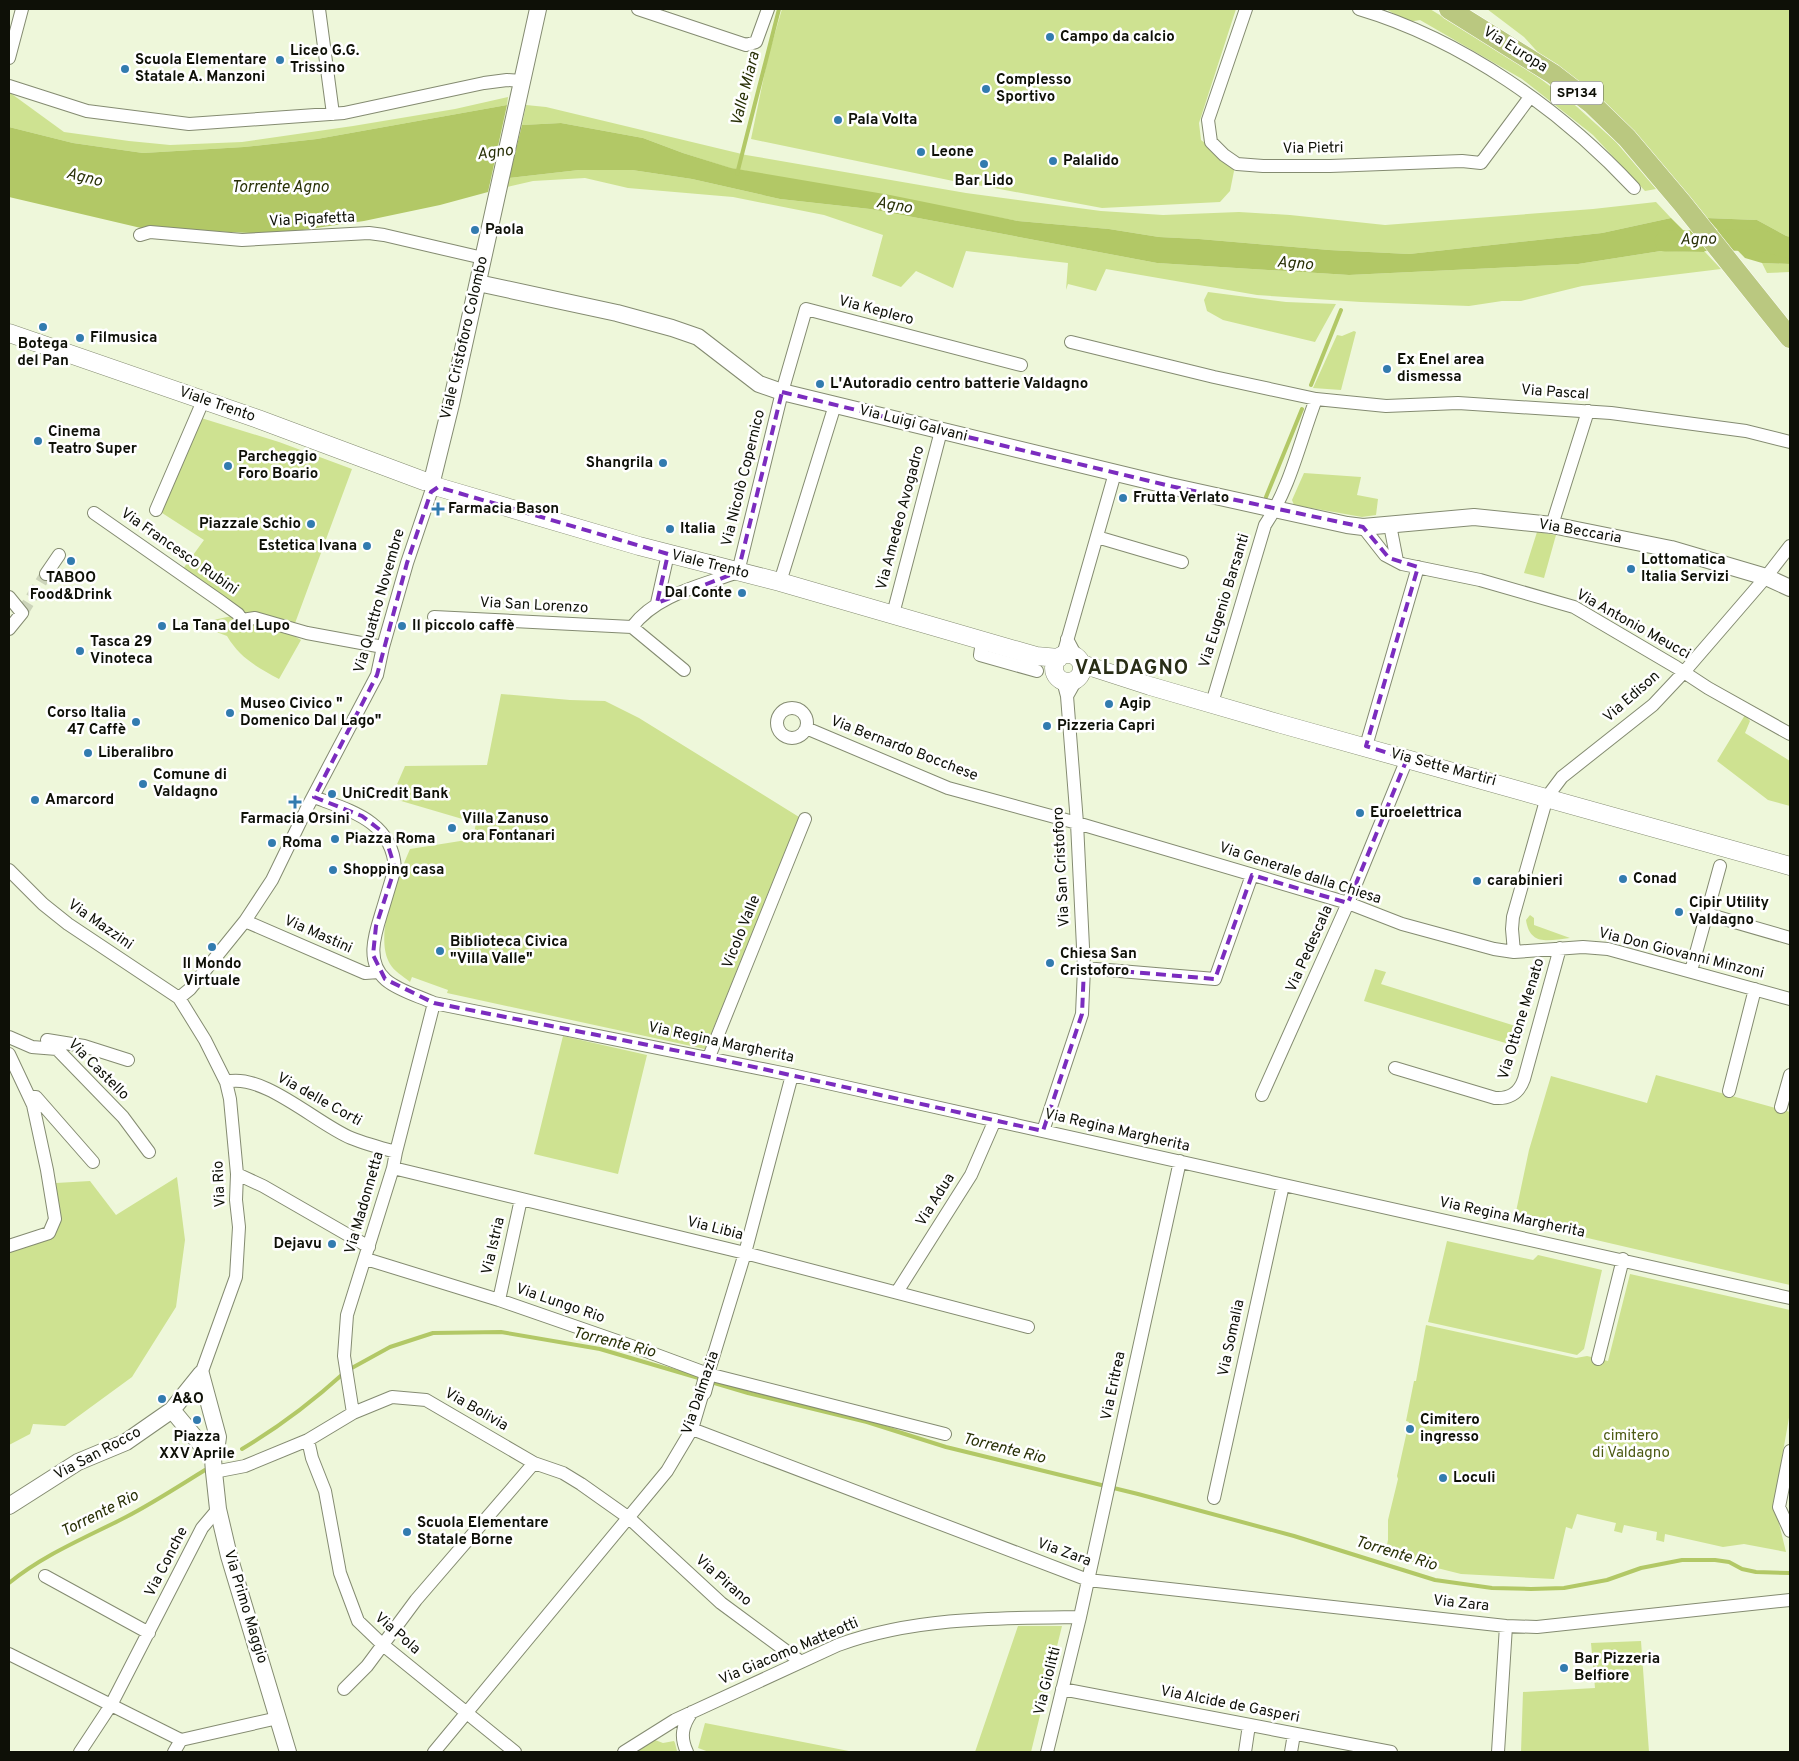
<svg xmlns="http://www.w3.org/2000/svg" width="1799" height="1761" viewBox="0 0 1799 1761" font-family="Overpass,sans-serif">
  <rect width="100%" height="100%" fill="#eef7da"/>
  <!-- green -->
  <path fill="#cee291" d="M782,9H1236L1199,123L1201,140L1235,166L1230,191L1220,202L1102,208L989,187L958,182L751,139L768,57Z
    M1386,9H1430L1529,70L1576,106L1616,142L1656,189L1645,191L1593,135L1522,79L1420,20L1408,22Z
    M1487,9H1790V238L1757,220L1706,218L1554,70L1524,37Z
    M9,92L64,132L129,141L170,145L242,142L353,126L455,109L508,97L507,105L317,139L244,147L143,153L73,143L9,127Z
    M526,105L546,107L746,155L966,193L1101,211L1163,215L1239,212L1290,215L1385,225L1593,209L1656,202L1671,218L1602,233L1409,254L1329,250L1199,239L1159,237L1109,229L1018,221L730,168L683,153L643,138L561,123L522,125Z
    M579,170H632L692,179L780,199L870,209L1157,263L1349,275L1578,264L1661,251L1705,252L1721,269L1582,286L1521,301H1502L1469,306L1361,302L1257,295L1106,269L1096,291L1068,284L1066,290L1068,263L966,251L953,288L916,271L901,287L872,276L883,235L824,215L733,197L628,188L585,178L533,181L507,187L509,178Z
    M1762,263L1790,264V272L1767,273Z
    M1208,292L1286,302L1336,304L1315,342L1223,320L1207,311L1204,300Z
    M1354,331L1356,332L1341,390L1313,388L1337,335L1342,336Z
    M198,417L279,442L352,469L291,634L301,640L279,679C257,667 240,658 227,636L211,630L213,620L232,616L180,573L204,540L159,511Z
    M1304,473L1361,477L1357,495L1378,499L1376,515L1362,517L1294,505L1292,500Z
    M1537,532L1556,535L1544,578L1524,573Z
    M501,694L570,700L605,701L639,718L799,817L705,1049L447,993L448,990L412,977L410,982C403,976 394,971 390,964C373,936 398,877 410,849L473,839L476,823L391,798L405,766L487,765Z
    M1745,715L1750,721L1745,733L1790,761V806L1768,800L1717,761Z
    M1530,915L1534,918V925L1570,938C1550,940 1530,947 1526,920Z
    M1375,969L1386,972L1381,984L1525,1029L1519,1047L1364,1001Z
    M563,1036L647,1055L618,1174L534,1154Z
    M1656,1075L1790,1112V1285L1514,1221L1529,1150L1551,1076L1647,1103Z
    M177,1177L185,1240L176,1307L132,1377L65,1426L33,1424L30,1434L9,1445V1247L46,1233L58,1204L56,1183L90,1181L116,1215Z
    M1447,1241L1533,1260L1538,1255L1602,1270L1584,1349L1577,1355L1428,1322Z
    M1630,1274L1790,1310V1412L1774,1503L1786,1552L1744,1544L1723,1547L1665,1534L1664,1542L1656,1540L1657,1532L1624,1525L1622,1533L1614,1531L1616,1523L1577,1514L1572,1529L1566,1527L1554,1579L1461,1574L1385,1555L1388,1540V1520L1398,1479L1397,1476L1409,1422L1406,1421L1414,1381H1416L1426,1325L1576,1358L1587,1356L1608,1361Z
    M1018,1626H1062L1031,1752H975Z
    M1641,1641L1649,1752H1521L1523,1692L1595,1688L1591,1643Z
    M705,1723L854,1752H709L698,1748Z
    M655,1740L663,1743L674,1741L675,1743L677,1751L632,1752Z"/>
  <!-- water -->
  <path fill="#b2c866" d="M507,105L488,192L440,205L364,221L275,234L141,228L9,197V127L73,143L143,153L244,147L317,139Z
    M561,123L643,138L683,153L731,168L890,195L1018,221L1109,229L1159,237L1199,239L1329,250L1409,254L1602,233L1671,218L1705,252L1661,251L1578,264L1349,275L1157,263L870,209L780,199L692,179L632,170H579L509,178L522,125Z
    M1706,218L1757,220L1790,238V264L1762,263L1745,258Z"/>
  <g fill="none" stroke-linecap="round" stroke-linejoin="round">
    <!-- stream -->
    <path stroke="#b2c866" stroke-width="4" d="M737,174L779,9
      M1311,385L1341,310
      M1266,497L1302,409
      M350,1369L390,1347L433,1333L501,1332L600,1349L702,1379
      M711,1382L748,1393L867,1422L946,1447L1138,1494L1294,1536L1435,1580L1492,1588L1531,1589L1564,1588L1607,1580L1641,1568L1682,1560H1715L1729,1562L1742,1569L1756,1572L1790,1573
      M242,1449C279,1427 312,1402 344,1373
      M9,1583C45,1554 85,1538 126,1517C153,1503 179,1486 205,1470"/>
    <!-- river -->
    <path stroke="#b2c866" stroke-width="21" d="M1665,241L1758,240L1790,248"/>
    <!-- minor-tunnel -->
    <path stroke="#ccd4ba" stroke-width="12" stroke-dasharray="12 6" stroke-linecap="butt" d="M22,613L46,574"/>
    <!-- minor casing -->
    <g stroke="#848b71" stroke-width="14">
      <path id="minor" d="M319,9L333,114
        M638,9L746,45L756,42L768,9
        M1246,9L1208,120L1211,142L1224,155L1237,164L1263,166H1330L1462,161L1481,163L1530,97
        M1359,9C1463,40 1560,109 1634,188
        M9,58L22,9
        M9,86L87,111L189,124L344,113L484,83L507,80L522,81
        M140,235L150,232L242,240L369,233L384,235L483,258
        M1071,342L1214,377L1316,399L1386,406L1458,403L1611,413L1746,431L1790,442
        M156,510L203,401
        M94,513L220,601L238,614L242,620L255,618L307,633L383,647
        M1390,525L1397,561
        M1552,525L1588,411
        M1363,527L1385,555L1402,564L1480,580L1574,607L1676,667L1708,688L1790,734
        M1097,537L1182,562
        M1790,546L1766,577L1684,672L1653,705L1562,777L1547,797L1513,917L1512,929L1514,952L1583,947L1608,949L1790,999
        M46,574L59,555
        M780,582L835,405
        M9,597L22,613L9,629
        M657,603L668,554
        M893,614L941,431
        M434,617L632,627
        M632,627C657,594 701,586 738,572L782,392L806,309L1021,365
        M632,627L684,670
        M1067,639L1076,656
        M982,641L980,655L1037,671
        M1063,655L1115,473
        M1067,696L1076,680
        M1212,703L1265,525C1290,488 1300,441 1316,399
        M777 723a15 15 0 1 1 30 0a15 15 0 1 1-30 0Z
        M806,728L948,788L1077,823L1348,903L1402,924L1494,949L1514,952
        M1366,746L1418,567
        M314,797C351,811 392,821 395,868C391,881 387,895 383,908C376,931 364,961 386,980C399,991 419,996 434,1003L792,1075L1790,1298
        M9,870L43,904L68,924L179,998L205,1040L226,1082L230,1099L237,1174L236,1200L239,1227L236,1277L201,1374
        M1707,914L1790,938
        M245,921L365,973L379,972
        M1084,968L1215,979L1252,875
        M1691,971L1720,866
        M179,998L190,989L245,921L272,880L307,808L377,675L383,647L407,563L431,492
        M9,1037L32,1047L57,1049L123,1117L149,1152
        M47,1040L84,1046L128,1060
        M9,1054L33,1105L47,1170L55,1219L49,1233L9,1246
        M709,1057L805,819
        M1395,1068L1495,1098C1510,1099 1519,1093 1524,1079L1560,948
        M226,1082C263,1072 317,1124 351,1138C366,1144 381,1148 396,1152
        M1729,1091L1755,989
        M1262,1095L1348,903L1407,759
        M30,1097H36L93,1162
        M1781,1107L1790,1075
        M1043,1131L1082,1014L1084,968L1077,823L1067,696L1063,681
        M393,1168L745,1253L1028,1327
        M237,1174L263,1186L369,1247
        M366,1259L499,1300L646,1351L708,1374L945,1434
        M897,1292L971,1175L995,1120
        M499,1300L521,1199
        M1598,1359L1623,1259
        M707,1377L745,1253L792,1075
        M353,1413L344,1356L347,1315L393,1168L396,1152L434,1003
        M692,1429L1088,1580L1506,1626L1537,1627L1790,1600
        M308,1440L312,1458L325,1491L340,1573L358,1621L383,1645L515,1752
        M1790,1451L1779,1507L1790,1531
        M214,1472L245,1466L308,1440L353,1413L392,1397L426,1400L534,1463L563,1473L581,1484L629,1518L721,1603L801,1662
        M1214,1498L1283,1185
        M45,1576L149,1633
        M9,1654L181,1740
        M344,1689L367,1666L416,1600L534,1463
        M1062,1689L1391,1752
        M80,1752L111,1705L202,1528L218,1509
        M174,1752L181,1740L278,1718
        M434,1752L667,1471L692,1429L703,1392
        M624,1752L675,1720L838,1645C915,1617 999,1618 1080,1617
        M687,1752C680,1737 682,1726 692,1712
        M1047,1752L1080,1617L1180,1161
        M1245,1752L1249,1725
        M1291,1752L1294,1734
        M1498,1752L1506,1626"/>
    </g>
    <!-- tertiary casing -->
    <g stroke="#848b71" stroke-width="18">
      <path id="tertiary" d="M478,283L617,313L672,328L698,337L759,384L782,392L1170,486L1347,525L1363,527L1474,517L1552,525L1671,549L1766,577L1790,588
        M433,477L451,404L538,9
        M201,1374L218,1437L216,1451L213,1459L214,1472L218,1509L229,1556L288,1752
        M703,1392L707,1377
        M172,1410L213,1459
        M9,1506L78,1462L126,1442L159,1419L172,1410L201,1374"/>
    </g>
    <!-- secondary casing -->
    <g stroke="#848b71" stroke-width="19">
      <path id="secondary" d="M9,333L258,419L424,481
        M438,487L639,546L780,582L1036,656L1059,658
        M1054 668a14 14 0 1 1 28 0a14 14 0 1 1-28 0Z
        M1082,664L1150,686L1281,724L1790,866"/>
    </g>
    <!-- primary casing -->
    <g stroke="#fff" stroke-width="21">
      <path id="primary" d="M1449,9L1553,74L1592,104L1627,138L1682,203L1790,338"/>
    </g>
    <!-- minor -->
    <use href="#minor" stroke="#fff" stroke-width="12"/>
    <!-- tertiary -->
    <use href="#tertiary" stroke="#fff" stroke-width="16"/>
    <!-- secondary -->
    <use href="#secondary" stroke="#fff" stroke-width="18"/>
    <!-- primary -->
    <use href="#primary" stroke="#bac880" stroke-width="20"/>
  </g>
  <!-- marked area -->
  <path fill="none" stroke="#7b2cbf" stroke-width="4" stroke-dasharray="10 6" stroke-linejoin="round" d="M782,392L1170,486L1363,527L1389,558L1418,567L1366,746L1407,759L1348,903L1252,875L1215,979L1084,968L1082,1014L1043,1131L709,1057L434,1003L385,979L373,955L376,926L395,868L384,833L362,816L314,797L377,675L407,563L431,492L438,487L668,554L657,603L738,572Z"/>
  <!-- markers -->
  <g fill="#327baf" stroke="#fff" stroke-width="2">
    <circle cx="1050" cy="37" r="5"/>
    <circle cx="280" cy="60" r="5"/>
    <circle cx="125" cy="69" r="5"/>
    <circle cx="986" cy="89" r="5"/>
    <circle cx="838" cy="120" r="5"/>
    <circle cx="921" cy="152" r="5"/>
    <circle cx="1053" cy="161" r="5"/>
    <circle cx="984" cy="164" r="5"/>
    <circle cx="475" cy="230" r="5"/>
    <circle cx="43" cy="327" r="5"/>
    <circle cx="80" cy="338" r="5"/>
    <circle cx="1387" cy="369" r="5"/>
    <circle cx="820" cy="384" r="5"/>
    <circle cx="38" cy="441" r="5"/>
    <circle cx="663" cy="463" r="5"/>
    <circle cx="228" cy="466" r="5"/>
    <circle cx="1123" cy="498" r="5"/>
    <path d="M435.5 501.5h5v5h5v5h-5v5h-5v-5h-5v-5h5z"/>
    <circle cx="311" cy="524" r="5"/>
    <circle cx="670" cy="529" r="5"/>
    <circle cx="367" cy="546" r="5"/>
    <circle cx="71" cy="561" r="5"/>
    <circle cx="1631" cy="569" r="5"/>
    <circle cx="742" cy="593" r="5"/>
    <circle cx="162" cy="626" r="5"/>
    <circle cx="402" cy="626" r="5"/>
    <circle cx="80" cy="651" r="5"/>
    <circle cx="1109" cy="704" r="5"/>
    <circle cx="230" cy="713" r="5"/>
    <circle cx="136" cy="722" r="5"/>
    <circle cx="1047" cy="726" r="5"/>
    <circle cx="88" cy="753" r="5"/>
    <circle cx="143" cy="784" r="5"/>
    <circle cx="332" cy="794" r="5"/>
    <circle cx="35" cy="800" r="5"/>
    <path d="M292.5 794.5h5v5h5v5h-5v5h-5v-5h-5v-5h5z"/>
    <circle cx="1360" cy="813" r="5"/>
    <circle cx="452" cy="828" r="5"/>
    <circle cx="335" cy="839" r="5"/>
    <circle cx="272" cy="843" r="5"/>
    <circle cx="333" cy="870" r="5"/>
    <circle cx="1623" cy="879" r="5"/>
    <circle cx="1477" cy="881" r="5"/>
    <circle cx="1679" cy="912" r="5"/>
    <circle cx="212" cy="947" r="5"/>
    <circle cx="440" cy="951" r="5"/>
    <circle cx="1050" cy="963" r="5"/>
    <circle cx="332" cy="1244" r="5"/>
    <circle cx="162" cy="1399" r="5"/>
    <circle cx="197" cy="1420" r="5"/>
    <circle cx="1410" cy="1429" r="5"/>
    <circle cx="1443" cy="1478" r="5"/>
    <circle cx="407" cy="1532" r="5"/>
    <circle cx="1564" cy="1668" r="5"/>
  </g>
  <g text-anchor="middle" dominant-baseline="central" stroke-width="5" stroke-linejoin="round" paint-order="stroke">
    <!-- shield labels -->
    <rect fill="#fff" stroke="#565851" stroke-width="1" x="1551" y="81.5" width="52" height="23" rx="4"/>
    <g font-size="14" font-weight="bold" fill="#0e1007">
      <text x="1577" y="93">SP134</text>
    </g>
    <!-- poi labels -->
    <g font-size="15" font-weight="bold" fill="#0e1007" stroke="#fff" text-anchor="start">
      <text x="1060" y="37">Campo da calcio</text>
      <text x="290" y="51">Liceo G.G.<tspan x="290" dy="17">Trissino</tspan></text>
      <text x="135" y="60">Scuola Elementare<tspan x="135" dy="17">Statale A. Manzoni</tspan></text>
      <text x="996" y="80">Complesso<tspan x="996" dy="17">Sportivo</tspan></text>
      <text x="848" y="120">Pala Volta</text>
      <text x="931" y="152">Leone</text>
      <text x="1063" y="161">Palalido</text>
      <text x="984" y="181" text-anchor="middle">Bar Lido</text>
      <text x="485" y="230">Paola</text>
      <text x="90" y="338">Filmusica</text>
      <text x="43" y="344" text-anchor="middle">Botega<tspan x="43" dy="17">del Pan</tspan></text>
      <text x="1397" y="360">Ex Enel area<tspan x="1397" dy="17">dismessa</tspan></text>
      <text x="830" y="384">L'Autoradio centro batterie Valdagno</text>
      <text x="48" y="432">Cinema<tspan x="48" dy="17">Teatro Super</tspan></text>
      <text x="238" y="457">Parcheggio<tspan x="238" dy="17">Foro Boario</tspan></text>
      <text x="653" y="463" text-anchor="end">Shangrila</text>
      <text x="1133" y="498">Frutta Verlato</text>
      <text x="448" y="509">Farmacia Bason</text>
      <text x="301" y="524" text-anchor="end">Piazzale Schio</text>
      <text x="680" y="529">Italia</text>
      <text x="357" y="546" text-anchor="end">Estetica Ivana</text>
      <text x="1641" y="560">Lottomatica<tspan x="1641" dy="17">Italia Servizi</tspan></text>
      <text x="71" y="578" text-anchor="middle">TABOO<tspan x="71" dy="17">Food&amp;Drink</tspan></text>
      <text x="732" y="593" text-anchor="end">Dal Conte</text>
      <text x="172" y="626">La Tana del Lupo</text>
      <text x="412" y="626">Il piccolo caffè</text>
      <text x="90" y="642">Tasca 29<tspan x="90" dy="17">Vinoteca</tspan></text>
      <text x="240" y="704">Museo Civico "<tspan x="240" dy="17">Domenico Dal Lago"</tspan></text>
      <text x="1119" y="704">Agip</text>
      <text x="126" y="713" text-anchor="end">Corso Italia<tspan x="126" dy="17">47 Caffè</tspan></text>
      <text x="1057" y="726">Pizzeria Capri</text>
      <text x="98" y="753">Liberalibro</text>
      <text x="153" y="775">Comune di<tspan x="153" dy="17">Valdagno</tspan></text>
      <text x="342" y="794">UniCredit Bank</text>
      <text x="45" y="800">Amarcord</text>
      <text x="1370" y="813">Euroelettrica</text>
      <text x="295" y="819" text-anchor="middle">Farmacia Orsini</text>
      <text x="462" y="819">Villa Zanuso<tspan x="462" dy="17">ora Fontanari</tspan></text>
      <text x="345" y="839">Piazza Roma</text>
      <text x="282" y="843">Roma</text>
      <text x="343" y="870">Shopping casa</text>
      <text x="1633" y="879">Conad</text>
      <text x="1487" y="881">carabinieri</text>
      <text x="1689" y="903">Cipir Utility<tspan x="1689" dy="17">Valdagno</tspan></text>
      <text x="450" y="942">Biblioteca Civica<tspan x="450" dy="17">"Villa Valle"</tspan></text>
      <text x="1060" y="954">Chiesa San<tspan x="1060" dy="17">Cristoforo</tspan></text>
      <text x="212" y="964" text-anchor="middle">Il Mondo<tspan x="212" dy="17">Virtuale</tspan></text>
      <text x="322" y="1244" text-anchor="end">Dejavu</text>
      <text x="172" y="1399">A&amp;O</text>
      <text x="1420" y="1420">Cimitero<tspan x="1420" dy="17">ingresso</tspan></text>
      <text x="197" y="1437" text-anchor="middle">Piazza<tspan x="197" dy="17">XXV Aprile</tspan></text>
      <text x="1453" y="1478">Loculi</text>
      <text x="417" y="1523">Scuola Elementare<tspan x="417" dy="17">Statale Borne</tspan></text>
      <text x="1574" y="1659">Bar Pizzeria<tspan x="1574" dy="17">Belfiore</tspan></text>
    </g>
    <!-- street labels -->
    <g font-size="15" fill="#0e1007" stroke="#fff">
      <text transform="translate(1515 50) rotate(32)">Via Europa</text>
      <text transform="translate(1313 149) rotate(-1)">Via Pietri</text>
      <text transform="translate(312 220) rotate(-3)">Via Pigafetta</text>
      <text transform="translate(876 311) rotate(15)">Via Keplero</text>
      <text transform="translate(465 338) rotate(-77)">Viale Cristoforo Colombo</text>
      <text transform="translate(1555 393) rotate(4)">Via Pascal</text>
      <text transform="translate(217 405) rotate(19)">Viale Trento</text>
      <text transform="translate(913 424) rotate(14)">Via Luigi Galvani</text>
      <text transform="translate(744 478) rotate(-76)">Via Nicolò Copernico</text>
      <text transform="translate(901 518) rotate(-75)">Via Amedeo Avogadro</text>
      <text transform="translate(1580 532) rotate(10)">Via Beccaria</text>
      <text transform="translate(179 552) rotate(35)">Via Francesco Rubini</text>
      <text transform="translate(710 565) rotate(14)">Viale Trento</text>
      <text transform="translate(380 601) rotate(-74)">Via Quattro Novembre</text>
      <text transform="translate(1225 601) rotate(-73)">Via Eugenio Barsanti</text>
      <text transform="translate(534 606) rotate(3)">Via San Lorenzo</text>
      <text transform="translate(1633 625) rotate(29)">Via Antonio Meucci</text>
      <text transform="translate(1632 697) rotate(-41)">Via Edison</text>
      <text transform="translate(904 749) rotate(21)">Via Bernardo Bocchese</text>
      <text transform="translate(1443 768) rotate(15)">Via Sette Martiri</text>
      <text transform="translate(1062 867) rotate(-93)">Via San Cristoforo</text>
      <text transform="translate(1300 874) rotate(18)">Via Generale dalla Chiesa</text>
      <text transform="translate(100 925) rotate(35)">Via Mazzini</text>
      <text transform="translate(742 932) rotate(-68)">Vicolo Valle</text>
      <text transform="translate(318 935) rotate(24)">Via Mastini</text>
      <text transform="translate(1310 949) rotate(-66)">Via Pedescala</text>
      <text transform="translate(1681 954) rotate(14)">Via Don Giovanni Minzoni</text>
      <text transform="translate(1522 1019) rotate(-73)">Via Ottone Menato</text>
      <text transform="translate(721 1043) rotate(12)">Via Regina Margherita</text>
      <text transform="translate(98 1070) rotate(45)">Via Castello</text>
      <text transform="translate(319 1100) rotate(29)">Via delle Corti</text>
      <text transform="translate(1117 1131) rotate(13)">Via Regina Margherita</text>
      <text transform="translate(220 1184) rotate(-93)">Via Rio</text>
      <text transform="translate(936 1200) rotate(-58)">Via Adua</text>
      <text transform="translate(365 1203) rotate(-74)">Via Madonnetta</text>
      <text transform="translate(1512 1218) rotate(12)">Via Regina Margherita</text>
      <text transform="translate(715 1229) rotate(14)">Via Libia</text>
      <text transform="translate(494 1246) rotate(-77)">Via Istria</text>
      <text transform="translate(560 1304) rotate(19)">Via Lungo Rio</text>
      <text transform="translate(1232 1338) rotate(-78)">Via Somalia</text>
      <text transform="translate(1114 1386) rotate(-78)">Via Eritrea</text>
      <text transform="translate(701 1393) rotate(-71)">Via Dalmazia</text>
      <text transform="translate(476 1410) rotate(30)">Via Bolivia</text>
      <text transform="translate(98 1454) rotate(-28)">Via San Rocco</text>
      <text transform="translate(1064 1553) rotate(20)">Via Zara</text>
      <text transform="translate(167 1562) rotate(-63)">Via Conche</text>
      <text transform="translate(723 1581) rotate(41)">Via Pirano</text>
      <text transform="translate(1461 1604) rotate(6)">Via Zara</text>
      <text transform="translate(245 1607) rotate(73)">Via Primo Maggio</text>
      <text transform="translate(397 1634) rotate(41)">Via Pola</text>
      <text transform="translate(789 1652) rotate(-23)">Via Giacomo Matteotti</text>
      <text transform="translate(1048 1681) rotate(-76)">Via Giolitti</text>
      <text transform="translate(1230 1705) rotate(11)">Via Alcide de Gasperi</text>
    </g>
    <!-- park labels -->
    <g font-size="15" fill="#4c5a13" stroke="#fff">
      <text x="1631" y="1436">cimitero<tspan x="1631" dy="17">di Valdagno</tspan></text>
    </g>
    <!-- water labels -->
    <g font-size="16" font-style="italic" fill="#293107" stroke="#fff">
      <text transform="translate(746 89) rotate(-76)">Valle Miara</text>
      <text transform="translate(495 153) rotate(-7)">Agno</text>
      <text transform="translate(84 178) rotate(14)">Agno</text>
      <text x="280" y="188">Torrente Agno</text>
      <text transform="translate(894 206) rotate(10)">Agno</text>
      <text transform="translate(1698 240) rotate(-1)">Agno</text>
      <text transform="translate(1295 264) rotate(5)">Agno</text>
      <text transform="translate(614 1343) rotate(14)">Torrente Rio</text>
      <text transform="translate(1004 1449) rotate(14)">Torrente Rio</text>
      <text transform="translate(100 1514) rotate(-27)">Torrente Rio</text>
      <text transform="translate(1396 1554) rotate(17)">Torrente Rio</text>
    </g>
    <!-- district labels -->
    <g font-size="20" font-weight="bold" letter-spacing="1" fill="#292e17" stroke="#fff">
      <text x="1132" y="669">VALDAGNO</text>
    </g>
  </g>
  <!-- border -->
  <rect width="1799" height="1761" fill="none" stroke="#0e1007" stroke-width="20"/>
</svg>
